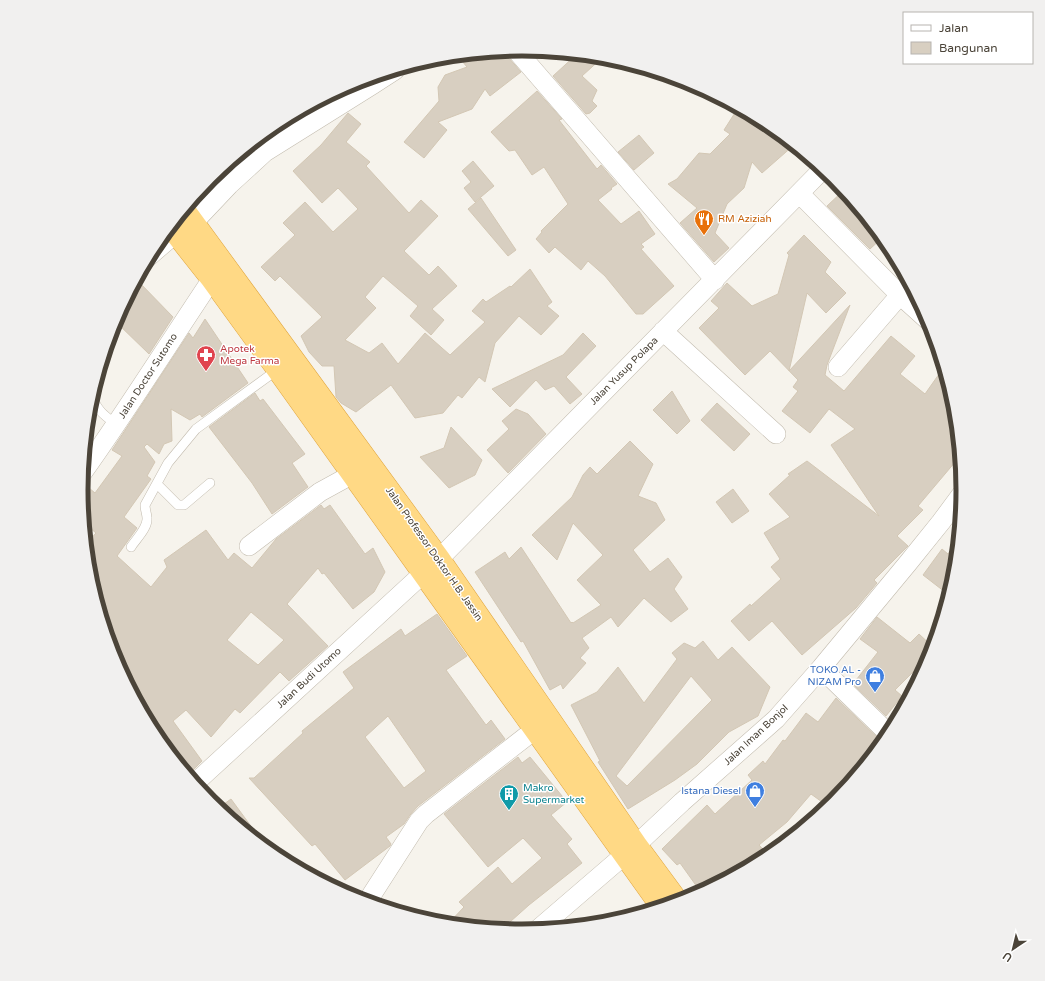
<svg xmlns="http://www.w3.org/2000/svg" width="1045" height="981" viewBox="0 0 1045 981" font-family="'Varela Round',sans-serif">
  <rect width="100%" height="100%" fill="#f6f3ec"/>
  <!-- building -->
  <path fill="#d8cfc1" stroke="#d3c7b4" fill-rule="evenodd" d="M505,51L508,57L521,72L490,96L485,89L472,109L438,122L447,130L424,158L404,142L439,101L438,87L445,75L467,67L457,55L476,54L482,61L493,52Z
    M577,54L603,57L582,76L597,90L592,101L597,106L590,113L586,114L553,76Z
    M537,91L562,119L559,120L597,169L601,165L617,184L611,188L612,189L598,200L621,224L639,211L655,234L641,244L644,247L641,249L674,286L643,314H636L605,276L588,261L581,270L555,247L549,253L536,239L542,232L541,231L568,204L544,167L532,175L515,150L509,151L491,132Z
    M738,108L768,124L794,145L762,173L752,162L744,188L727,204L715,233L729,248L714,262L680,223L697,208L668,184L677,179L699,153L710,154L730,134L724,130Z
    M348,113L361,124L346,142L370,162L366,166L409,213L421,200L438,216L404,251L429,275L438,266L457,286L432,309L444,320L431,335L410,316L418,306L383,276L365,297L376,308L345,340L369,353L382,343L398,364L425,333L450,355L485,322L472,311L483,299L486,302L510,286L511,287L530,269L552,302L547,306L559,316L541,335L519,316L495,343L485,382L479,377L462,398L458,395L443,413L415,418L391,385L356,412L341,403L336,397L334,366H322L309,352L301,336L322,317L280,276L275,281L261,267L295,235L283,223L305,202L333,232L358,209L338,188L322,203L293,171L321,145Z
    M639,135L654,153L634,170L618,152Z
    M473,161L494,186L475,202L464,188L471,182L462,171Z
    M844,190L883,237L870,249L827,206Z
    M481,198L516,250L508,256L468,209Z
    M804,235L831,262L825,272L846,293L826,313L807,293L789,371L850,305L827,365L825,375L844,391L891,336L915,356L900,374L925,394L944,367L956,405L961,455L918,506L923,510L897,536L908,546L874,580L877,583L856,608L802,655L772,621L749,641L731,621L750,604L751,606L781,579L771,567L780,559L764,533L790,517L769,494L790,475L788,474L807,461L879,516L831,445L855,429L829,409L810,433L782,411L798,391L793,387L798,380L770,351L745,375L699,328L719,308L711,301L727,283L752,306L778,294L789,255L787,253Z
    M137,280L173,317L149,354L115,321Z
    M205,319L248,383L202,417L200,414L190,420L171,409L172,441L164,444L159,454L147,444L144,447L155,462L147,476L151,479L124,517L137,528L117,556L151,587L167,567L164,560L206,530L228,560L234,553L252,568L276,539L321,505L324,509L330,505L365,554L373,548L385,572L374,592L353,609L324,573L322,574L318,568L287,604L328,646L289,681L280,672L240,713L235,709L211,737L186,710L173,721L202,761L188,775L161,742L165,739L145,716L115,659L89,576L86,544L96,533L84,523L81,490L82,483H83L95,493L122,456L112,450L189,333L193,338ZM251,612L284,640L258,665L227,640Z
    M583,333L596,346L566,377L582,394L570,404L554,386L545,390L536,380L510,407L492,389L563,355Z
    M672,391L690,421L677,434L653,410Z
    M255,393L260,401L263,399L305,454L292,463L308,487L272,514L252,483L209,427Z
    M717,403L750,434L734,451L701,420Z
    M516,409L528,414L546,434L508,473L487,450L509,429L502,421Z
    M451,427L482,460L475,475L449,488L420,457L444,448Z
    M630,441L653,464L638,496L656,503L665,520L633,550L650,572L668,558L682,577L674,589L688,609L671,622L644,598L618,627L611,617L582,638L589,648L580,658L586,663L563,689L561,684L550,690L523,641L521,642L475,572L505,552L509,559L521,547L571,623L572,622L573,623L601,605L577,580L603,555L573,523L557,560L532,535L572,497L583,475L590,467L597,474Z
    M733,489L749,511L732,523L716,502Z
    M959,539L955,577L945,592L923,575L942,549L948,554Z
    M437,614L467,656L446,670L486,725L491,720L505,739L418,806L410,815L404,824L386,837L391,844L390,846L345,880L315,844L312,846L249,778H254L303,733L302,731L354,688L343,672L401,629L405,636ZM388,716L426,771L404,788L365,737Z
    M877,617L910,643L919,634L934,648L930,660L923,674L916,669L895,690L902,696L886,716L853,684L878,652L860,639Z
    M703,641L718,660L732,647L770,687L758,716L729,732L697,764L675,780L628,809L598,762L600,761L571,705L597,692L618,667L644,703L677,659L672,653L684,643L695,648ZM691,676L712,700L627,786L616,776Z
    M836,698L881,741L865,757L869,761L835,803L829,807L811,794L787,822L759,845L769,856L768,858L738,873L733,868L700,891L680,863L677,865L662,849L707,805L715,814L752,780L748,775L763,761L765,764L783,740L785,741L806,713L818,722Z
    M518,757L522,763L530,757L567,802L551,815L572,839L567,844L582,863L529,905L501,930L447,925L464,907L459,902L498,867L512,884L542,858L523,838L488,867L444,814Z
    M231,799L256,833L252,837L217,809Z"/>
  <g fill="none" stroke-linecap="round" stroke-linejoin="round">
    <!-- service casing -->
    <g stroke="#c2bbae" stroke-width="10">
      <path id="service" d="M143,268L179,237
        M92,395C96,410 105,416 117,425
        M157,484L178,505H184L210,483
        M131,547C136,539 148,528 147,518C147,514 145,510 145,505L168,463L196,429L277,370"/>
    </g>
    <!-- minor casing -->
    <g stroke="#c2bbae" stroke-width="20">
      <path id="minor" d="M516,50L715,280
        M800,194L900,295L931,323
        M193,223L229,185L265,152L372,85L395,70
        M663,331L776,434
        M838,367L900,295
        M83,472C128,409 169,343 212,279
        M249,546L320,492L351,475
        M821,668L890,735
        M195,783L439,559L823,169
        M367,902L419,821L426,814L546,721
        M536,931L636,845L682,802L776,719L821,668L908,563L941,522L964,491"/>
    </g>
    <!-- trunk casing -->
    <g stroke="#e0a43c" stroke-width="23">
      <path id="trunk" d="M184,210L439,559L636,845L678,902
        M171,227L212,279L276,367L662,907"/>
    </g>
    <!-- service -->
    <use href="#service" stroke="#fff" stroke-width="9"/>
    <!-- minor -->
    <use href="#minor" stroke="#fff" stroke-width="19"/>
    <!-- trunk -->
    <use href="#trunk" stroke="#ffd985" stroke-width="22"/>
  </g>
  <!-- icons -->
  <defs>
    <g id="restaurant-pin" transform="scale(1)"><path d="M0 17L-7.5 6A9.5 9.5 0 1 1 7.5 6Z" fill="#e8710a" stroke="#fff"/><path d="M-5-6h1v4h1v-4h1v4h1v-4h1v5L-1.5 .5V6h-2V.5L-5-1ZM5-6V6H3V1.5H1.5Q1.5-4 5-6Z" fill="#fff"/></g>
    <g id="pharmacy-pin" transform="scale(1)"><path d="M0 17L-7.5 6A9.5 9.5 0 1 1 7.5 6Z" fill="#e0444e" stroke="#fff"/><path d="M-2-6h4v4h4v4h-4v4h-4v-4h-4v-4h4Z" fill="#fff"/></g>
    <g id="shop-pin" transform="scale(1)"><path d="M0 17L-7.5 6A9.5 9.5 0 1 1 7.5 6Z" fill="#3f7fe0" stroke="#fff"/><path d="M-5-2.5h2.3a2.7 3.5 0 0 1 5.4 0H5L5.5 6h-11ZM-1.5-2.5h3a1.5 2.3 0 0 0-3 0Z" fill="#fff"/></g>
    <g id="building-pin" transform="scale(1)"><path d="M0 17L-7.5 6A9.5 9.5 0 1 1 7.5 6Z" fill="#0f9aa8" stroke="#fff"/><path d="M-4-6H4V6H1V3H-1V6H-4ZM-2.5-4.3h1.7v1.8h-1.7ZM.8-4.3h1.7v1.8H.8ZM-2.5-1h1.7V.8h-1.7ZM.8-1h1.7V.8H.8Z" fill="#fff"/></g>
  </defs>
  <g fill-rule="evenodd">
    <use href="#restaurant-pin" x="704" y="219"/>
    <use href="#pharmacy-pin" x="206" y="355"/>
    <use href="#shop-pin" x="875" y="676"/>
    <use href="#shop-pin" x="755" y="791"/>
    <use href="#building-pin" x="509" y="794"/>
  </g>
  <g text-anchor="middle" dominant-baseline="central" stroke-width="3" stroke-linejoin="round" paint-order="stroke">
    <!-- food labels -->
    <g font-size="10" fill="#c56008" stroke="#fff" text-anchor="start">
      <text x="718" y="219">RM Aziziah</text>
    </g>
    <!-- health labels -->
    <g font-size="10" fill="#be3a42" stroke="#fff" text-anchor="start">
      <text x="220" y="349">Apotek<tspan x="220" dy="12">Mega Farma</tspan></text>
    </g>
    <!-- street labels -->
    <g font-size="10" fill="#4b4439" stroke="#fff">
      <text transform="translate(624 371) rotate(-45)">Jalan Yusup Polapa</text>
      <text transform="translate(148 376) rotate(-57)">Jalan Doctor Sutomo</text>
      <text transform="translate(434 554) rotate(55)">Jalan Professor Doktor H.B. Jassin</text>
      <text transform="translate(309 678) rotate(-43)">Jalan Budi Utomo</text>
      <text transform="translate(756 735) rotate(-43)">Jalan Iman Bonjol</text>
    </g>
    <!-- shop labels -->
    <g font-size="10" fill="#366cbe" stroke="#fff" text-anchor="end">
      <text x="861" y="670">TOKO AL -<tspan x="861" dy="12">NIZAM Pro</tspan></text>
      <text x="741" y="791">Istana Diesel</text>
    </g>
    <!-- culture labels -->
    <g font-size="10" fill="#0d838f" stroke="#fff" text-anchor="start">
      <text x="523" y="788">Makro<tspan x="523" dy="12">Supermarket</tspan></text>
    </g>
  </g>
  <!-- crop -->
  <path d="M0 0H1045V981H0ZM88 490a434 434 0 1 1 868 0a434 434 0 1 1-868 0Z" fill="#f1f0ef" fill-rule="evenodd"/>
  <path fill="none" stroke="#4b4439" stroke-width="5" d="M88 490a434 434 0 1 1 868 0a434 434 0 1 1-868 0Z"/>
  <!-- legend -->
  <rect x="903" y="12" width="130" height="52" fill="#ffffff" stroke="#b7b4b0"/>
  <rect x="911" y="25" width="20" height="6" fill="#ffffff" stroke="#b7b4b0"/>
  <text x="939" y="32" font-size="12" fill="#4b4439">Jalan</text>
  <rect x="911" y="42" width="20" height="12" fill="#d8cfc1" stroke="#b7b4b0"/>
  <text x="939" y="52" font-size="12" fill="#4b4439">Bangunan</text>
  <!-- north arrow -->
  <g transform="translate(1013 949) rotate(215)" stroke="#ffffff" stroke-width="3" paint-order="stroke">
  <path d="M0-3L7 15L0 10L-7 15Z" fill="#4b4439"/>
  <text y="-6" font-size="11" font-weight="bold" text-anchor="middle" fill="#4b4439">U</text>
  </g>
</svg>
